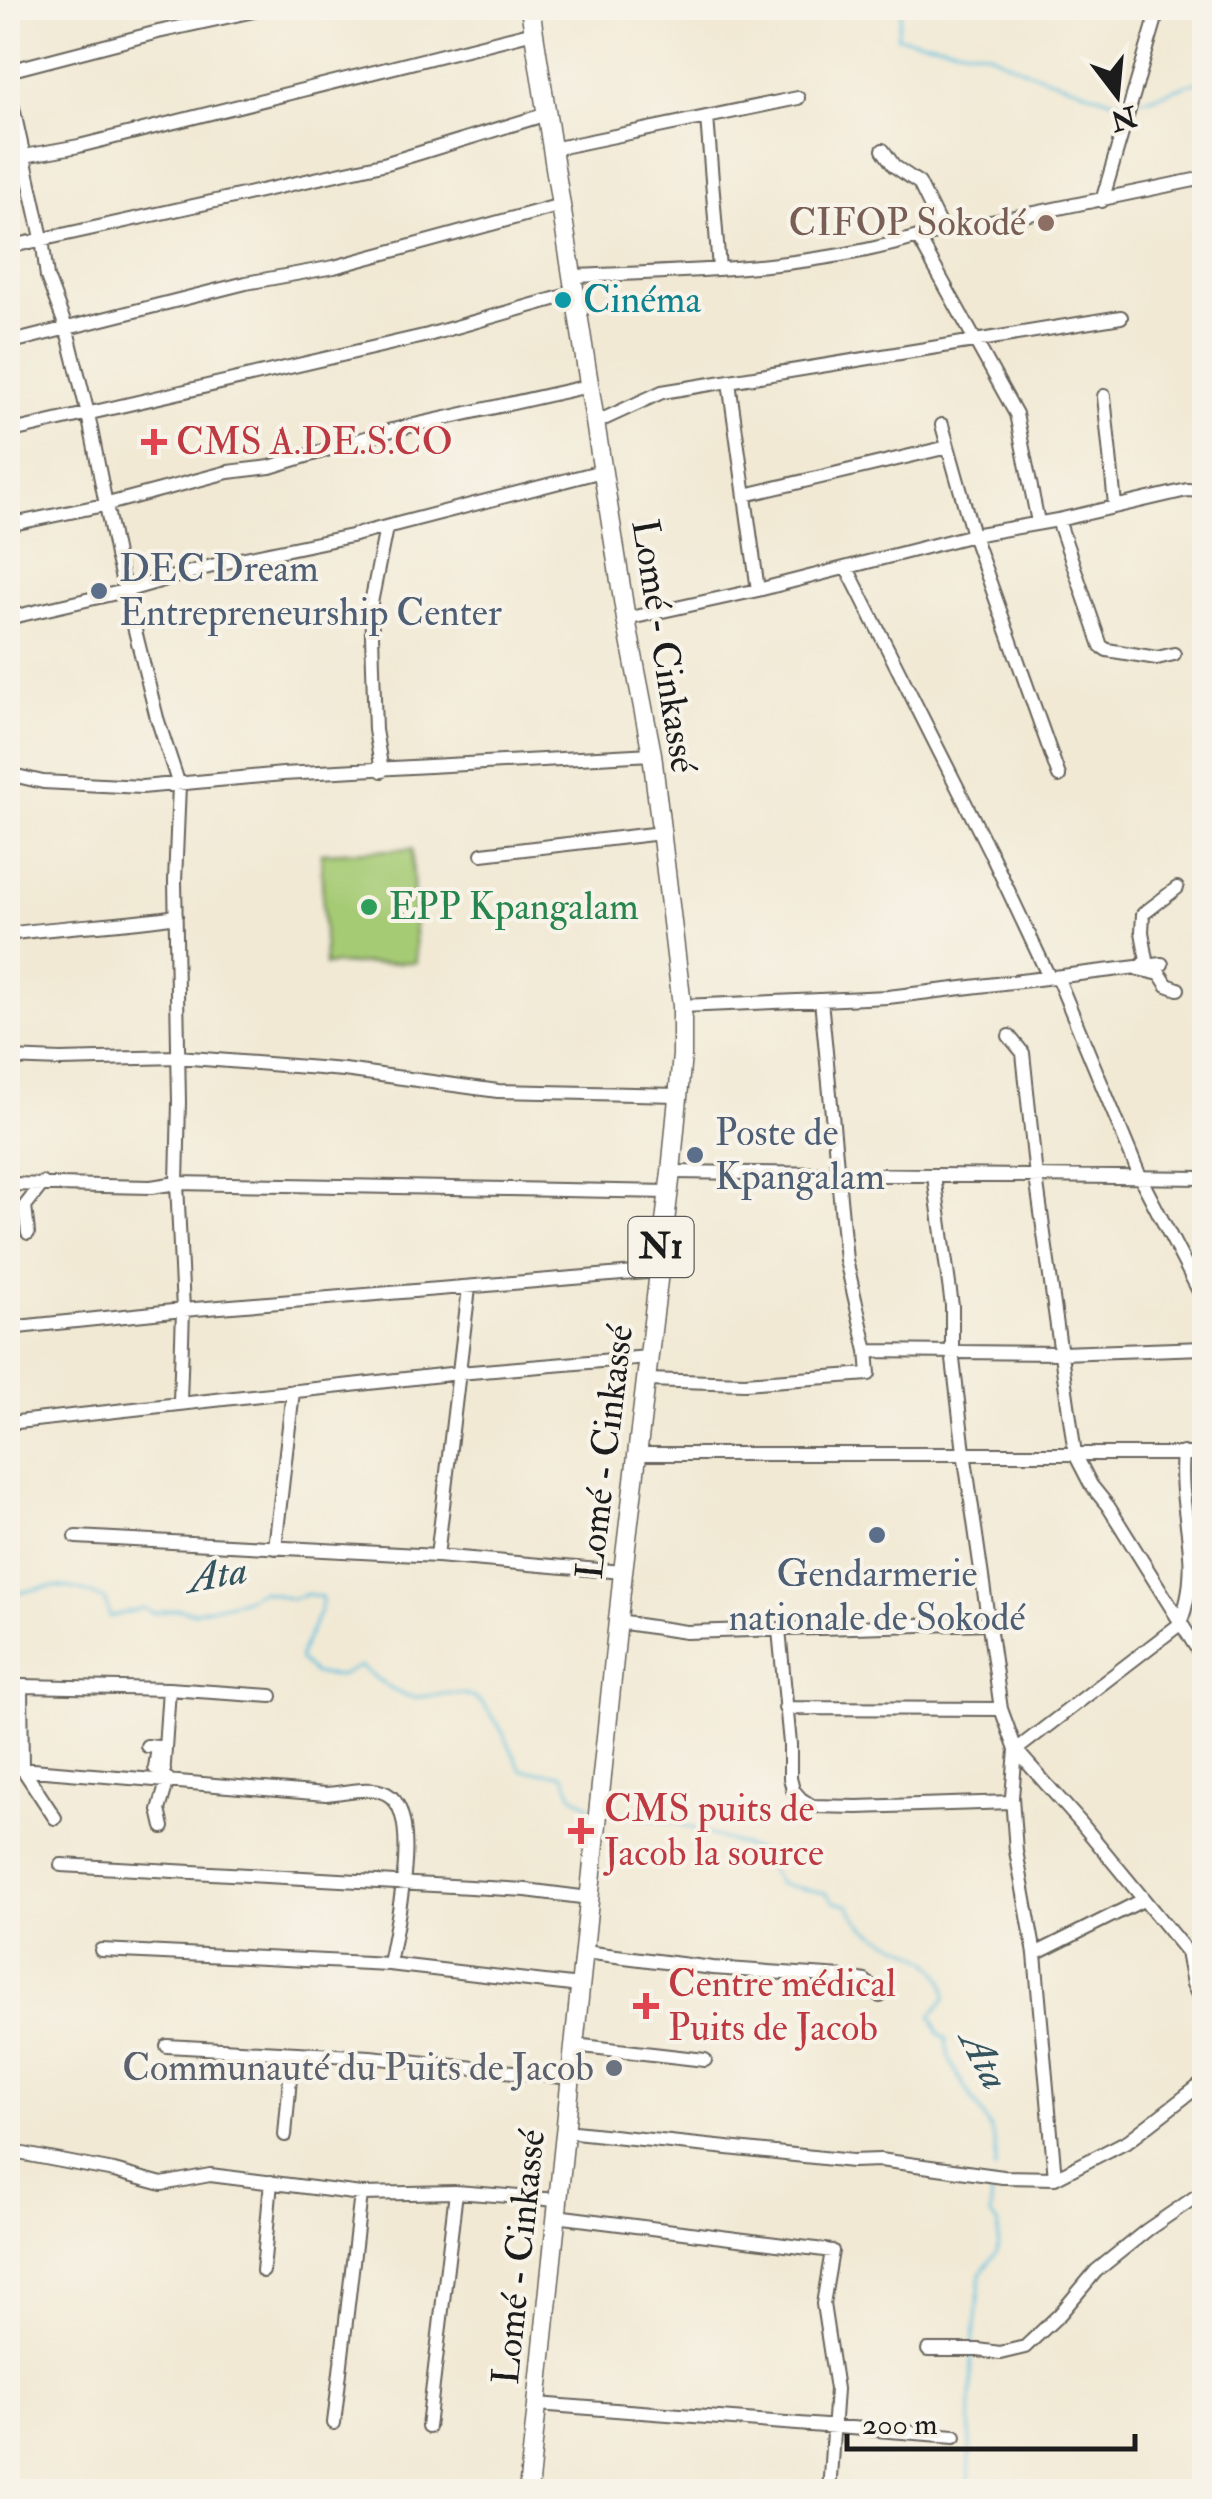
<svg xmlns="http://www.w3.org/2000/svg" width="1212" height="2499" viewBox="0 0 1212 2499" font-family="'IM FELL Double Pica',serif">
  <rect width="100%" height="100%" fill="#f7f3e8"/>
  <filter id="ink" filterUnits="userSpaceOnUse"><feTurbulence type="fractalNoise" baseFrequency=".01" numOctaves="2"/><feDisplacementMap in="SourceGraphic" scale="20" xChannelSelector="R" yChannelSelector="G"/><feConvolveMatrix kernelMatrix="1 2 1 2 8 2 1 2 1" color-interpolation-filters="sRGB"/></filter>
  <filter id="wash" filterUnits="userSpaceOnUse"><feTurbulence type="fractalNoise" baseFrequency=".0048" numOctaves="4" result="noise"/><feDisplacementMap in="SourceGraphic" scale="40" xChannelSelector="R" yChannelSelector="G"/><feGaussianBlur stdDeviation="2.25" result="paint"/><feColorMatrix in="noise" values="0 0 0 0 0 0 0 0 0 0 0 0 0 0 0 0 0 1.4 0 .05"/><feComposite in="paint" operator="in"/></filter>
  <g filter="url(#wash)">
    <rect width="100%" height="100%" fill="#f1e9d4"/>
    <!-- green -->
    <path fill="#a6cb75" stroke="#617448" stroke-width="2.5" d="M412,849L416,962L325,965L321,853Z"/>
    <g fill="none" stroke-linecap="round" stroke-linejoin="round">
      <!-- stream -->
      <path stroke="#60bfde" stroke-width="2.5" d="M902,8L897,37L987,52L1027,71L1116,101L1127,100
        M1140,99L1150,98L1204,79
        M8,1596C47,1585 68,1581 105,1600L110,1617L143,1608L152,1613L179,1609L193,1612L243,1600L261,1591L291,1599L307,1594L322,1597C323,1617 304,1636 299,1659L314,1674L340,1676L360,1666C376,1677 392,1695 413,1697C430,1698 450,1690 468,1695C494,1704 509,1748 522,1770L564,1775L572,1794L590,1806
        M608,1812L677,1823L761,1852L779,1884L826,1893L834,1902L848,1905C852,1911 856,1919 862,1924C892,1951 945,1948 946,1998L931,2016L939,2033L946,2039C948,2087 1004,2115 995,2170
        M973,2345L981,2273L997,2252L999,2225L990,2215L993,2183
        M969,2492L972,2353"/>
    </g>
  </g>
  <g filter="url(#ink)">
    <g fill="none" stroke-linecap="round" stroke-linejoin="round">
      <!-- minor casing -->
      <g stroke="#67645c" stroke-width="16">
        <path id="minor" d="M8,71L158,32L267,8
          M8,85L42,238L47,277L67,330L88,414L116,555L157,718L179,785L175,881L179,1102L177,1183L183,1310L180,1402
          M707,117L719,269
          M552,149L798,98
          M883,150L894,166L919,183L943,232
          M8,159L79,146L534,32
          M1102,201L1159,8
          M918,237L1016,414L1038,522
          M8,247L387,163L547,114
          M572,276C687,271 807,270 918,237L1204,178
          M8,343L246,283L334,267L561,205
          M729,382L758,590
          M1104,396L1115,505
          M595,423L662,392L1121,317
          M942,425L973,535L1059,776
          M8,432L428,335L575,293
          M745,495L948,447
          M1058,520L1101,646L1107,650L1157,658L1174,654
          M8,525L104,505L228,472L270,467L392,430L589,386
          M847,568L991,854L1049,977
          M8,618L125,591L226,562L351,536L602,471
          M626,619L758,590L973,535L1058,520L1187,490L1204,491
          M382,771L375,730L371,603L386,528
          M8,774L43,782L142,787L283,774L652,754
          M482,854L661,833
          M1177,888L1143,914L1142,932L1147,960L1138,969L1160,974L1167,985L1178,989
          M8,934C64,926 120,925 176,916
          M1058,979L1141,1179L1204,1301
          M682,1006L888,997L1162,964
          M1009,1036L1023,1053L1036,1177L1075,1454L1091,1485L1108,1506L1204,1660
          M8,1058L61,1060L178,1057L344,1070L498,1091L679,1095
          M671,1172L1204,1178
          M934,1176L952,1306V1351L964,1452L1001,1709L1016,1750L1081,1823L1187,1952L1193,1984L1204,2008
          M8,1184L151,1187L177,1183L669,1192
          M28,1233L25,1206L43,1183
          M8,1328L183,1310L659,1271
          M867,1351L1061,1353L1204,1348
          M646,1380L745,1383L869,1374L867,1351L846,1260L821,1000
          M8,1423L459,1373L648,1357
          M637,1454H1204
          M76,1537L437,1556L623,1572
          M275,1548L293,1391
          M437,1556L469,1288
          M618,1622L686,1632L989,1623
          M779,1630L790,1744V1778L793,1790L801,1799L812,1806L857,1807L1012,1802
          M785,1708L1001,1709
          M147,1746L158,1747L155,1768L164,1770
          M8,1768L326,1794C344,1793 371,1785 387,1794C424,1814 395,1929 389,1964
          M163,1778L169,1689
          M55,1818L22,1768L21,1686L169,1689L271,1696
          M163,1827L159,1810L168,1779
          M61,1865L526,1890L589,1898
          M101,1950L389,1964L580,1986
          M584,1952L713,1968L842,1977L865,1981L880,1996
          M1035,1954L1143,1900
          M574,2045L705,2060
          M167,2046L370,2057L571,2078
          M565,2131L852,2161L880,2160L1003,2177L1055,2178L1129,2140L1204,2082
          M285,2135L292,2055
          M8,2151L114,2171L162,2184L210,2175L361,2194L456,2192L558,2200
          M1055,2178L1035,1954L1016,1851L1012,1797L1016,1750L1180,1624C1205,1559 1177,1516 1183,1453
          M556,2216L832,2251L823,2304L836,2389L829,2492
          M263,2271L271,2182
          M928,2350H978L1000,2353L1025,2347L1060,2314L1096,2271L1147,2230L1204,2191
          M537,2404L955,2436
          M334,2423L361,2194
          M428,2427L456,2192"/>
      </g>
      <!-- highway casing -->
      <g stroke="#67645c" stroke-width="21">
        <path id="highway" d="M528,2492L623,1572L671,1172L682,1055V1006L652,754L626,619L530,8"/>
      </g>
      <!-- minor -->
      <use href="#minor" stroke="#fff" stroke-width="12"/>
      <!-- highway -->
      <use href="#highway" stroke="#fff" stroke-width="18"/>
    </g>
  </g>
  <!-- markers -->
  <circle fill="#8d6e63" stroke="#f7f3e8" stroke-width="4" cx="1046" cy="223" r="10"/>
  <circle fill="#0f9aa8" stroke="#f7f3e8" stroke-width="4" cx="563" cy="300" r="10"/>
  <g fill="#e0444e" stroke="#f7f3e8" stroke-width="4">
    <path d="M149 427h10v10h10v10h-10v10h-10v-10h-10v-10h10z"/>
    <path d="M576 1816h10v10h10v10h-10v10h-10v-10h-10v-10h10z"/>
    <path d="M641 1991h10v10h10v10h-10v10h-10v-10h-10v-10h10z"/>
  </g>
  <g fill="#5c6f8a" stroke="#f7f3e8" stroke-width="4">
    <circle cx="99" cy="591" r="10"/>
    <circle cx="695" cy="1155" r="10"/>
    <circle cx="877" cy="1535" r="10"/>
  </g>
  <circle fill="#2e9e5b" stroke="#f7f3e8" stroke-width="4" cx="369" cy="907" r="10"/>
  <circle fill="#6b7280" stroke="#f7f3e8" stroke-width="4" cx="614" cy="2068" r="10"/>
  <g text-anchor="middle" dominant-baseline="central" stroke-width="8" stroke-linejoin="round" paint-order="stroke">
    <!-- shield labels -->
    <rect fill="#f7f3e8" stroke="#5e5c59" stroke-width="2.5" x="628.5" y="1217" width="65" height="60" rx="8"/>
    <g font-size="35" font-weight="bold" fill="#1c1c1c">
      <text x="661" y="1247">N1</text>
    </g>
    <!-- education labels -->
    <g font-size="38" fill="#785e54" stroke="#f7f3e8" text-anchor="end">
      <text x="1026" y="223">CIFOP Sokodé</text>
    </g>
    <!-- culture labels -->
    <g font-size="38" fill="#0d838f" stroke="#f7f3e8" text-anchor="start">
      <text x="583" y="300">Cinéma</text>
    </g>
    <!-- health labels -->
    <g font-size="38" fill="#be3a42" stroke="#f7f3e8" text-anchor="start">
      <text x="176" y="442">CMS A.DE.S.CO</text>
      <text x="604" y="1809">CMS puits de<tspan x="604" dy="44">Jacob la source</tspan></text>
      <text x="668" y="1984">Centre médical<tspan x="668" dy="44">Puits de Jacob</tspan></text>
    </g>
    <!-- service labels -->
    <g font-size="38" fill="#4e5e75" stroke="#f7f3e8" text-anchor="start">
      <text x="119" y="569">DEC Dream<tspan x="119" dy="44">Entrepreneurship Center</tspan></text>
      <text x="715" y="1133">Poste de<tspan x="715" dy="44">Kpangalam</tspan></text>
      <text x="877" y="1574" text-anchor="middle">Gendarmerie<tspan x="877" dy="44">nationale de Sokodé</tspan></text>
    </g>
    <!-- street labels -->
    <g font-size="38" fill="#1c1c1c" stroke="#f7f3e8">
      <text transform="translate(664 646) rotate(81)">Lomé - Cinkassé</text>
      <text transform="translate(605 1452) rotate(-83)">Lomé - Cinkassé</text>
      <text transform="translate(519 2257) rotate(-84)">Lomé - Cinkassé</text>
    </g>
    <!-- leisure labels -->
    <g font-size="38" fill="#27864d" stroke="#f7f3e8" text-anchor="start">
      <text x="389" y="907">EPP Kpangalam</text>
    </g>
    <!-- worship labels -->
    <g font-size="38" fill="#5b616d" stroke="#f7f3e8" text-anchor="end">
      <text x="594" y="2068">Communauté du Puits de Jacob</text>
    </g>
    <!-- water labels -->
    <g font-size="40" font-style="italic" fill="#345560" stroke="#f7f3e8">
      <text transform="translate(217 1575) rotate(-10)">Ata</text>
      <text transform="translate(984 2060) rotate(63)">Ata</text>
    </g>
  </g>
  <!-- margin -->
  <rect width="1212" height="2499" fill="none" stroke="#f7f3e8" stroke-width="40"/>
  <!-- north arrow -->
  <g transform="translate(1117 95) rotate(164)" stroke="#f7f3e8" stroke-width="8" paint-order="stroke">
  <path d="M0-8L18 38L0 25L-18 38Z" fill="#1c1c1c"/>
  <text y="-15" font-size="28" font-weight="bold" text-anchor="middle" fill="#1c1c1c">N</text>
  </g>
  <!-- scale -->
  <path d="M847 2434v15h288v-15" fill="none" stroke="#1c1c1c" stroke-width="5"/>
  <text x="862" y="2434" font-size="30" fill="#1c1c1c" stroke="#f7f3e8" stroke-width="8" paint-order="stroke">200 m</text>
</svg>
